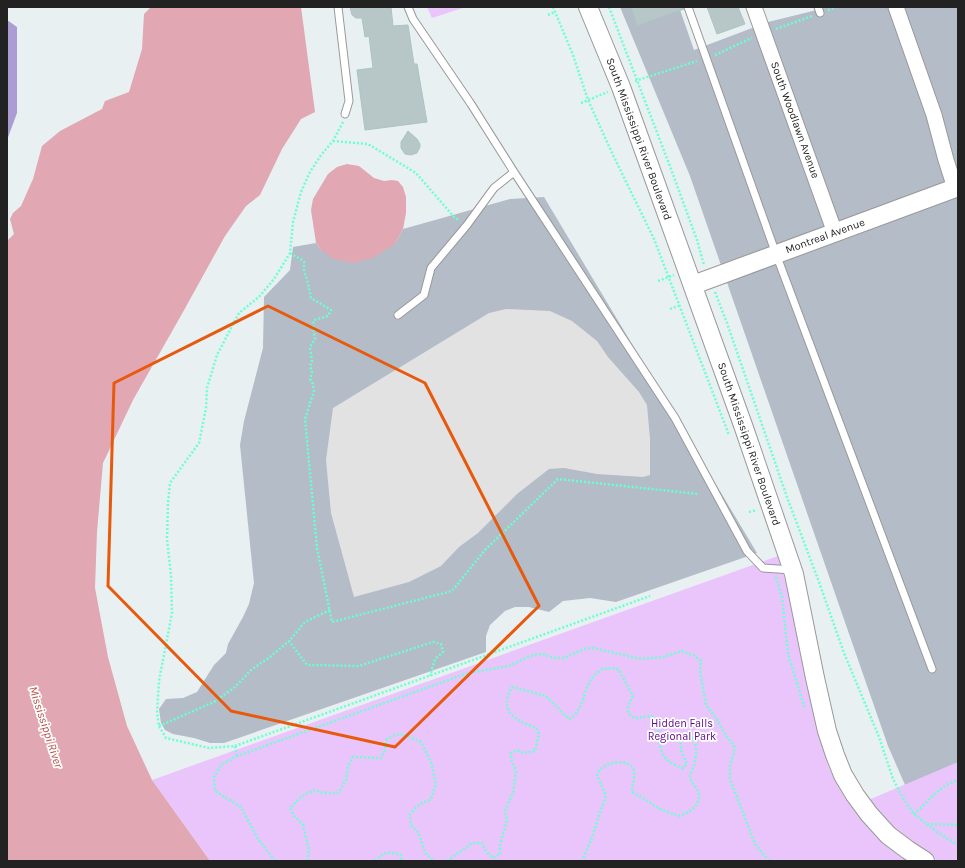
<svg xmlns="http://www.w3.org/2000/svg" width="965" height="868" viewBox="0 0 965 868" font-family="Karla,sans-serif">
  <rect width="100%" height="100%" fill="#e8f0f2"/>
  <!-- construction -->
  <path fill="#b3bcc7" d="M620,7H679L694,50L768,22L829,7H958V777L909,794L888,746L690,176Z
    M544,197L757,553L616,602L590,598L563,601L549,612L529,607H515L505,611L490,625L486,636V652L224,743H210L194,738L173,734L165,730L161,723L159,709L166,699L183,698L197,692L214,665L226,653L228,644L243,617L249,604L254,583L240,445L244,421L263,348L264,297L290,270L293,247L316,243L321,250L395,244L403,229L510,199Z"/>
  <!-- forest -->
  <path fill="#ab9cd3" d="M7,20L17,27V113L7,140Z"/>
  <!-- park -->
  <path fill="#e9c5fc" d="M427,7H466L432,18Z
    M778,556C782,571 788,587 791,603C800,646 807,690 819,733C822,743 824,753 827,763C843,803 873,836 906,861H210L152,780Z
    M958,762V861H939L932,858L896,833L866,801Z"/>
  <!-- parking -->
  <path fill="#e2e2e2" d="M506,309L550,311L572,321L597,341L608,357L639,392L647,405L650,439V475L643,477L597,474L564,468L549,469L517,494L478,533L459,547L441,566L409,582L354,597L331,513L326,460L333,408L489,313Z"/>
  <!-- water -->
  <path fill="#e1a7b3" d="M151,7H301L315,112L301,119L282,149L260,195L246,206L225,236L183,312L133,400L103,463L97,532L95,588L108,657L127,726L152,780L210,861H7V241L14,234L10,219L13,213L21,206L33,179L42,146L60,131L102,109L105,101L129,92L142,49L144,14Z
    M347,164L359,166L374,178L384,181L392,180L398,181L403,187L406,197V213L403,229L395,244L373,258L353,263L334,259L321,250L316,243L311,210L313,199L328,174L337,167Z"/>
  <!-- building -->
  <path fill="#b7c7c7" stroke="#aac4c5" d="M350,7H391L393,26L408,25L414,64H417L427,122L365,130L357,70L373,68L369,36L365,37L362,18H356L352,15Z
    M631,7H683L684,9L637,26Z
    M707,7H738L745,24L717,34Z
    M408,131L417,139L420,144V147L417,153L411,155L405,154L401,148V142Z"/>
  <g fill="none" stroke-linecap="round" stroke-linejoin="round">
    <!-- service casing -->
    <g stroke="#999" stroke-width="9">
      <path id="service" d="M338,7L349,101L345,114
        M408,7L413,19L471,104L514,172L675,418L747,551L763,568L792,570
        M688,7L776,254L932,669
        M818,7L820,13
        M398,315L424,295L431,268L467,225L494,188L514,172"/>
    </g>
    <!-- minor casing -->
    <g stroke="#999" stroke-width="17">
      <path id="minor" d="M754,7L835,233
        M896,7L934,115L946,160L955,188"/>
    </g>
    <!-- tertiary casing -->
    <g stroke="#999" stroke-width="20">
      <path id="tertiary" d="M588,7L621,87L744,428L794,574L815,678L827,731L835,755L843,775L855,795L869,814L888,835L908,850L925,861
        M693,285L958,187"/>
    </g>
    <!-- path -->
    <path stroke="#6cffd0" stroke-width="2.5" stroke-dasharray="2 2" stroke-linecap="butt" d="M553,7L573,55L588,100L613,155L654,239L729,435
      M609,7L671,169L697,240L704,265
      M828,10L837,7
      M548,15L555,12
      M776,29L812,16
      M715,55L752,38
      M635,81L697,61
      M581,103L608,92
      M333,141L368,144L416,173L454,217L459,220
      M290,253C295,257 301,258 304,262V272L307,279L311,298L331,310L328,316L314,320L313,325L315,339L310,347L312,361L310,366L312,372L310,379L313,384L314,391L305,419L317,548L332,622L452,591L485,550L558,479L698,494
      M658,281L674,275
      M715,292L727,323L788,500L819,582L844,653L879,737L893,779L903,798L914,814L937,832L958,845
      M670,309L681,305
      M749,512L757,510
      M776,577L782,597L788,654L805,709
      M330,610L305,622L289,641L307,665L359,666L433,642L441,644L443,652L435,659L430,676
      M159,726L214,702L235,687L251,670L270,657L289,641
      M235,746L650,596
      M237,756L235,746L209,748L166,738L159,726L157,713L159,681L172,613L171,575L167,539L168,503L170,483L199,443L206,408L207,388L217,355L239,313L259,297L274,279L290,253L293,222L301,192L310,172L321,155L333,141L343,122
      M914,814C928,802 940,785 958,780
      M927,824L958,825
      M275,861L258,839L241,807L215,791L214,777L221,765L237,756L468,673L509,666L528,657L534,655L543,654L554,658H564L584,649L593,648L641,659L663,657L682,651L695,656L701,661L700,671L706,705L716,718L726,736L734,745V753L730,765V779L755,844L769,861
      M307,861L309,850L303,825L294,816L290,808L301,797L314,790L323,793H338L346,780L348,766L353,757L381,758L385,750L386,740C402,730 405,735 421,742L431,762L436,784L431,799L417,806L410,814L411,825L419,834L425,853L434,861
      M375,861C385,852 387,851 401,855V861
      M447,861L472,843H482L486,851L493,858L500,854V845L507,821L505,811L513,793L516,772L511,759V753L517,750L523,753L535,751L539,734L536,728C515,720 498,712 512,687L546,696L569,719C582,712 583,696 589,683C591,678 597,673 602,669L615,668L619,670L633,696L628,707V713L634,718C641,718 645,716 652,716C667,735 648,757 683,768L687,764C682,754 675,740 688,733C698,739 697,755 694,765C693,769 690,773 690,777C691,784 700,789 699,797C699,807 688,812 680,816C667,813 657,808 646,800C642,797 637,795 632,792C632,784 637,773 632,767C628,760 611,762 605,766C601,768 599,771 597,775L606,796L599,815L593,835L582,861"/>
    <!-- service -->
    <use href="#service" stroke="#fff" stroke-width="7"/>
    <!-- minor -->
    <use href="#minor" stroke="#fff" stroke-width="15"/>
    <!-- tertiary -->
    <use href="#tertiary" stroke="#fff" stroke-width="18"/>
  </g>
  <!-- marked area -->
  <path fill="none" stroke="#e8590c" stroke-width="3" stroke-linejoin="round" d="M268,306L425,383L539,606L395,747L231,711L108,586L114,383Z"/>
  <g text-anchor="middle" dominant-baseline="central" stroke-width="3.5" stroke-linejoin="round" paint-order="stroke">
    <!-- street labels -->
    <g font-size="11" fill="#222" stroke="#fff">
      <text transform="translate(795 120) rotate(70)">South Woodlawn Avenue</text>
      <text transform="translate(639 139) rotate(70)">South Mississippi River Boulevard</text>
      <text transform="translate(825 236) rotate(-20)">Montreal Avenue</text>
      <text transform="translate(749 444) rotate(71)">South Mississippi River Boulevard</text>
    </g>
    <!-- park labels -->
    <g font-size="11" fill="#5d0788" stroke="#fff">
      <text x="682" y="723">Hidden Falls<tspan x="682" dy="13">Regional Park</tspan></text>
    </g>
    <!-- water labels -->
    <g font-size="12" font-style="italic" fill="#b75149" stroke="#fff">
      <text transform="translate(46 727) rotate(72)">Mississippi River</text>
    </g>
  </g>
  <!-- border -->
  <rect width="965" height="868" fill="none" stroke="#222222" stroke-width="16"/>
</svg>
